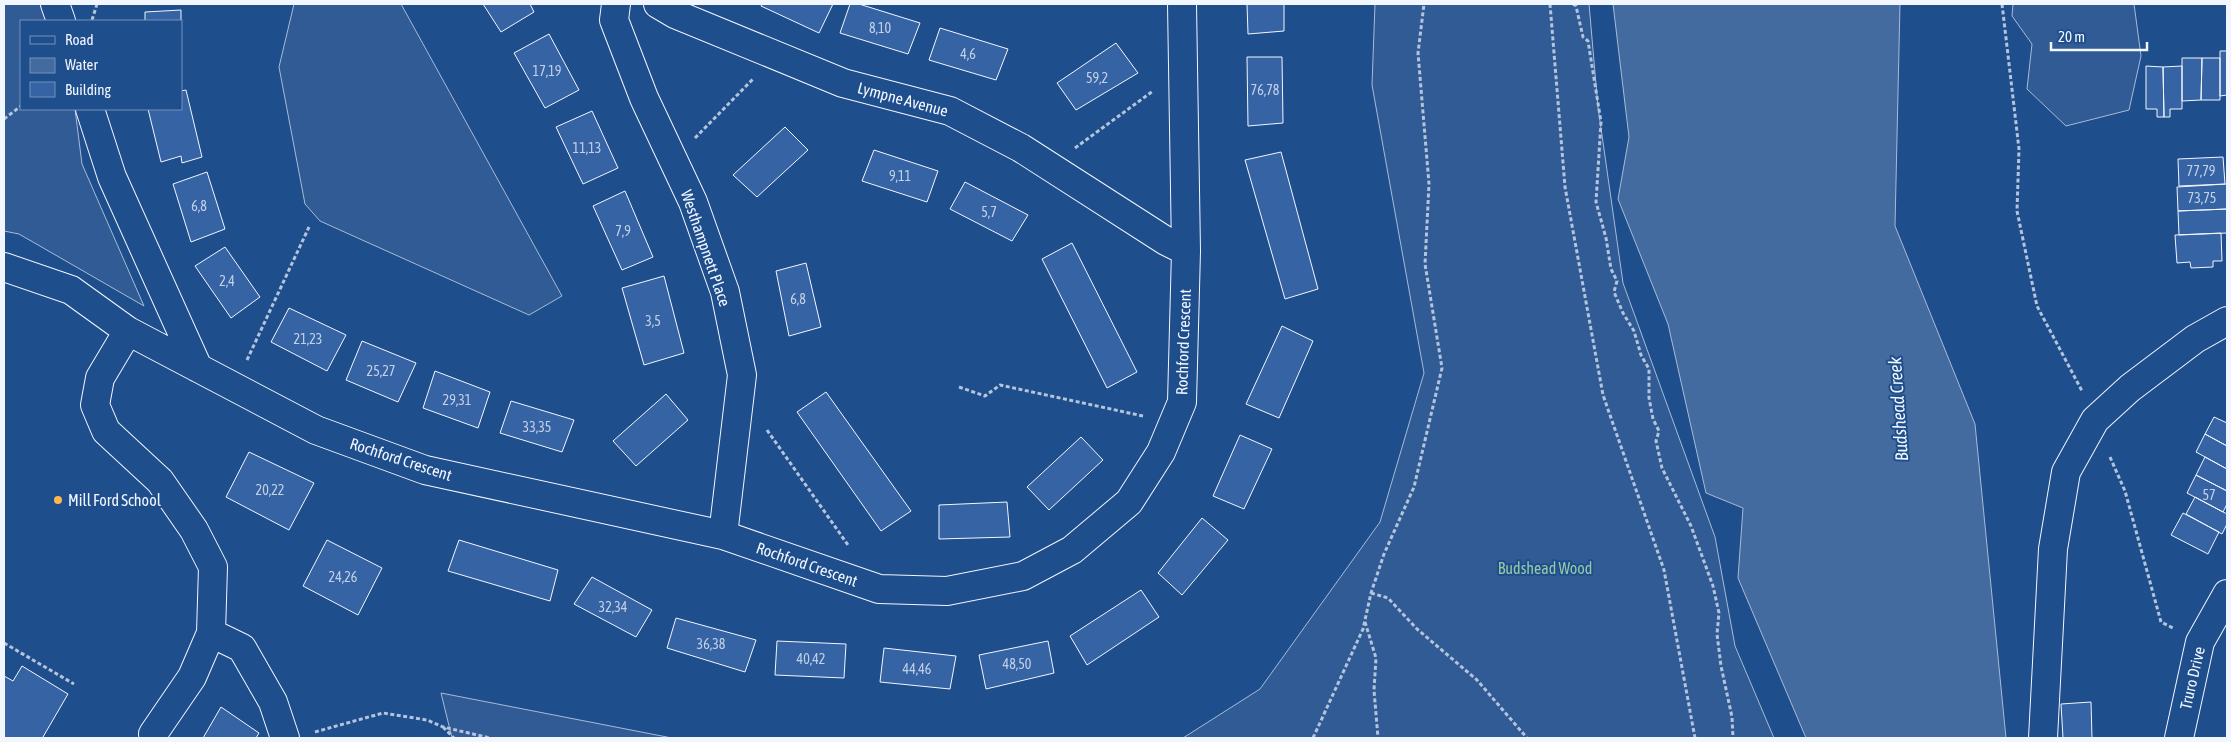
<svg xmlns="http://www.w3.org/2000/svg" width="2231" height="742" viewBox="0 0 2231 742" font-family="'Asap Condensed',sans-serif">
  <rect width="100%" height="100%" fill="#1f4e8c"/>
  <!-- built -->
  <path fill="#305b95" stroke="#a8bbd7" d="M4,4H43L49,21H21V109H75L82,164L144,306L19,234L4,231Z
    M294,4H401L562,296L529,315L320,221L305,204L279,67Z
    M1375,4H1589L1598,107L1623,283L1715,537L1735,646L1774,738H1183L1260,689L1380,522L1424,373L1372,85Z
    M2013,4H2134L2141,56L2129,110L2066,126L2027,89L2032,44L2012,16Z
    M441,693L672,738H452Z"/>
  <!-- water -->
  <path fill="#446ba0" stroke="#a8bbd7" d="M1613,4H1900L1895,226L1975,424L2006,738H1806L1738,578L1743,508L1706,493L1668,324L1618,199L1629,137Z"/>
  <!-- building -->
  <path fill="#3563a3" stroke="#f2f6ff" d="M483,4H530L534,12L501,32Z
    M762,4H833L819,33L761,6Z
    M850,4H859L920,23L908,54L840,33Z
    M1247,4H1284V31L1248,34Z
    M181,10V21H145V12Z
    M940,28L1008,49L996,80L929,60Z
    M549,34L579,90L545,108L514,53Z
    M1116,43L1138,73L1076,110L1057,83Z
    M2220,51H2227V95L2220,96Z
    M1247,57H1282L1283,123L1248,126Z
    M2182,58H2202L2201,100L2182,101Z
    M2202,58H2220V100H2201Z
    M2146,66L2163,67L2164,117H2157V109H2146Z
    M2182,66V109H2170V117H2164L2163,67Z
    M186,90L202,157L182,163L181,156L161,162L148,109H181V91Z
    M592,111L618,168L583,184L556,127Z
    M785,127L808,150L757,197L733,175Z
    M874,150L938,171L927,202L862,181Z
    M1281,152L1318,289L1285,299L1245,160Z
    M2223,157L2225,184L2179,186L2178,159Z
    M207,172L225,229L191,242L173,184Z
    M965,182L1028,215L1012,241L950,209Z
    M2227,184V209L2178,211L2177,187Z
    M625,191L653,257L622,270L593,206Z
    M2227,209V233L2179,235L2178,211Z
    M2221,233L2222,261H2213V267L2191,268L2190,262L2177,263L2175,235Z
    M1072,243L1137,372L1107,388L1042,259Z
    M225,247L260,297L231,318L195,266Z
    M806,263L821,327L789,336L776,271Z
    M664,276L684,353L644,365L622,288Z
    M289,308L346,335L327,371L271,342Z
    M1282,326L1313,341L1279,418L1246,404Z
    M362,341L416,363L398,402L346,380Z
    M435,371L490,392L478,428L423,408Z
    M826,392L911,511L881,531L797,412Z
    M666,394L688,420L636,466L613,441Z
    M511,401L574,420L562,452L500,433Z
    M2214,417L2227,423V446L2205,434Z
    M2205,434L2227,446V469L2196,452Z
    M1240,435L1272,449L1244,509L1213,496Z
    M1081,437L1103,460L1049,510L1027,487Z
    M249,452L314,483L289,530L226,497Z
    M2205,457L2227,469V491L2196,475Z
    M2196,475L2227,491V504L2223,512L2187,493Z
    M2195,497L2227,514V524L2222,534L2186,514Z
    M1007,502L1010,537L939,539V505Z
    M2183,513L2219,532L2208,554L2171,535Z
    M1202,518L1228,540L1182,595L1158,573Z
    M327,540L382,568L358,615L303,586Z
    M459,540L558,570L550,601L448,571Z
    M592,577L652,610L636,637L574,604Z
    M1141,590L1159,617L1087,665L1070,636Z
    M676,618L756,640L745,672L667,648Z
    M777,641L846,644L844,678L775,675Z
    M1048,641L1054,673L986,689L979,655Z
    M884,648L956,656L950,689L880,682Z
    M22,666L68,694L43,737L45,738H4V676L13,681Z
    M2091,702L2092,738H2063L2061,704Z
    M221,707L259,733L256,738H203Z"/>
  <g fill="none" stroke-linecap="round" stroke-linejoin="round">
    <!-- minor casing -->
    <g stroke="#f2f6ff" stroke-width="30">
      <path id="minor" d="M55,4L61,21
        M616,4L614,20L644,98L693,202L725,292L742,375L723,535
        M658,4L675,14L843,83L950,111L1021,148L1166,241L1186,251
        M90,109L112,177L198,368
        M4,267L71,290L128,331L316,430L425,470L723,535L879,589L947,591L1023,576L1072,550L1129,502L1161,452L1182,402L1186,251L1182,4
        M128,331L100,378L95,405L106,431L160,481L194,530L213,567L211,633L192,677L153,734
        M211,633L242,648L273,702L285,738
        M2043,738L2053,549L2066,472L2095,420L2130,388L2195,339L2227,321
        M2179,738L2200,642L2227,594"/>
    </g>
    <!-- path -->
    <path stroke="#b3c4dc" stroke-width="3" stroke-dasharray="4 2.5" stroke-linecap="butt" d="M1550,4L1565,187L1603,395L1664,570L1695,738
      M1573,4L1576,6L1583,37L1588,41L1601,122L1596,202L1606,238L1611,269L1617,281L1614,292L1623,313L1634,331L1641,355L1649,369V398L1653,419L1659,431L1656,441L1662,468L1691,526L1713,586L1719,613L1717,634L1721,666L1732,717L1733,738
      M2002,4L2019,149L2017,211L2037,306L2082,391
      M92,20L97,4
      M4,119L21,106
      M695,138L754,78
      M1075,148L1153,91
      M247,360L309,227
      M959,387L985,396L1000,385L1143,416
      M767,430L848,545
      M2110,457L2125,491L2161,622L2173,628
      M1371,593L1388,598L1417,629L1477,680L1527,738
      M1365,622L1376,658L1374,690L1378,738
      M4,643L74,684
      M443,727L454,738
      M315,732L383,713L427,720L443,727L490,738
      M1313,738L1363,629L1371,593L1384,554L1414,487L1442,368L1425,264L1429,184L1418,53L1424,4"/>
    <!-- minor -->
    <use href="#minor" stroke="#1f4e8c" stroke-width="28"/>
  </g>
  <!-- markers -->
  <circle fill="#ffb74d" stroke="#1f4e8c" stroke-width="2" cx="58" cy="500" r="5"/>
  <g text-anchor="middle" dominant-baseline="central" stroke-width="4" stroke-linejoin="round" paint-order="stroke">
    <!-- number labels -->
    <g font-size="14" fill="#c3d1e8">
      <text x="880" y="28">8,10</text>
      <text x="968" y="54">4,6</text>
      <text x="547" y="71">17,19</text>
      <text x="1097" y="78">59,2</text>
      <text x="1265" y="90">76,78</text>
      <text x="587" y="148">11,13</text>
      <text x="2201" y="171">77,79</text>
      <text x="900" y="176">9,11</text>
      <text x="2202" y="198">73,75</text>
      <text x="199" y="206">6,8</text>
      <text x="989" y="212">5,7</text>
      <text x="623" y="231">7,9</text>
      <text x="227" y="281">2,4</text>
      <text x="798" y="299">6,8</text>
      <text x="653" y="321">3,5</text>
      <text x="308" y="339">21,23</text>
      <text x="381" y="371">25,27</text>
      <text x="457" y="400">29,31</text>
      <text x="537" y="427">33,35</text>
      <text x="270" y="490">20,22</text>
      <text x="2209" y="495">57</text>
      <text x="343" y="577">24,26</text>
      <text x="613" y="607">32,34</text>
      <text x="711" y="644">36,38</text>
      <text x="811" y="659">40,42</text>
      <text x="1017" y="664">48,50</text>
      <text x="917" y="669">44,46</text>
    </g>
    <!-- street labels -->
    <g font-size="16" fill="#f2f6ff" stroke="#1f4e8c">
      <text transform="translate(903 99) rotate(15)">Lympne Avenue</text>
      <text transform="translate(706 248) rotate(71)">Westhampnett Place</text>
      <text transform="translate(1183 342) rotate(-88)">Rochford Crescent</text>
      <text transform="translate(401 459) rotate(18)">Rochford Crescent</text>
      <text transform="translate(807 564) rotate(19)">Rochford Crescent</text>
      <text transform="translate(2192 678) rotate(-77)">Truro Drive</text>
    </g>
    <!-- poi labels -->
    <g font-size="16" fill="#f2f6ff" stroke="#1f4e8c" text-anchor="start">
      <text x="68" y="500">Mill Ford School</text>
    </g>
    <!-- park labels -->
    <g font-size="16" fill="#97c8a6" stroke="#1f4e8c">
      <text x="1545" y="568">Budshead Wood</text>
    </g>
    <!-- water labels -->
    <g font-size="18" font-style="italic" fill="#f2f6ff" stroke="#1f4e8c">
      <text transform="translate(1898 409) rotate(-94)">Budshead Creek</text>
    </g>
  </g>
  <!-- border -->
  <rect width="2231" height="742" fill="none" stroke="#f2f6ff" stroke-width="10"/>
  <!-- legend -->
  <rect x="20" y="20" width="162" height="90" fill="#1f4e8c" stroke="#7391ba"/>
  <rect x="30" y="36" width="25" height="8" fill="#1f4e8c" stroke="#7391ba"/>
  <text x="65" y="45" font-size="15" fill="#f2f6ff">Road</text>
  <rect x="30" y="58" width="25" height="15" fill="#446ba0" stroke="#7391ba"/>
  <text x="65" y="70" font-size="15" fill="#f2f6ff">Water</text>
  <rect x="30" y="82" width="25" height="15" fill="#3563a3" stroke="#7391ba"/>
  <text x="65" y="95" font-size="15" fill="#f2f6ff">Building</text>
  <!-- scale -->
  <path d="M2051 42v8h96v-8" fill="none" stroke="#f2f6ff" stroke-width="2.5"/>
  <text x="2058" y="42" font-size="15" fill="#f2f6ff" stroke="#1f4e8c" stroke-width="4" paint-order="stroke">20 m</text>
</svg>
